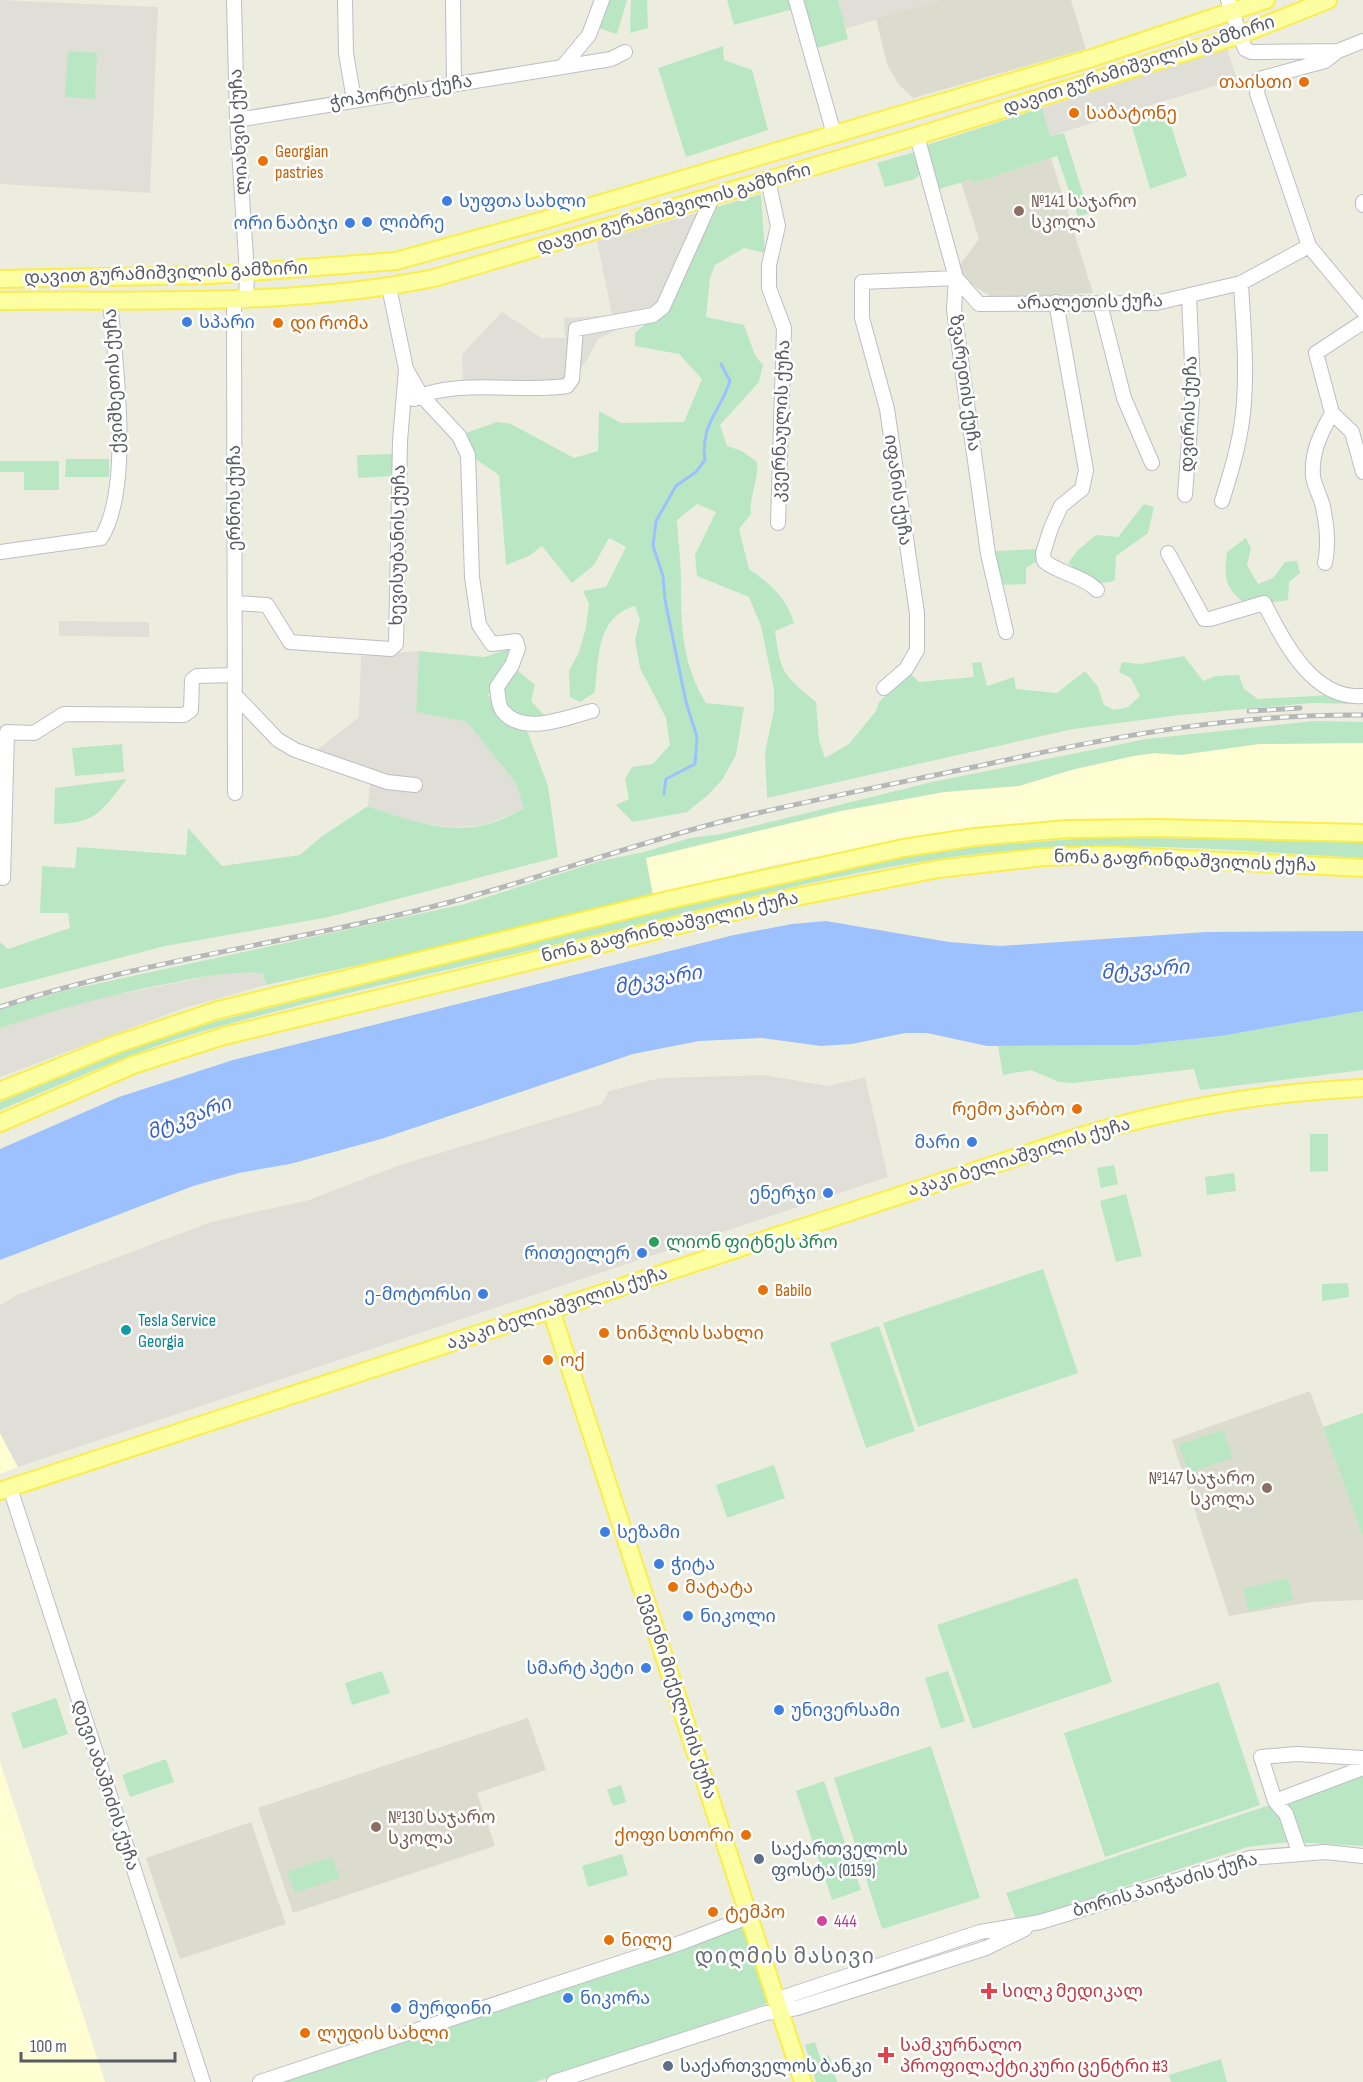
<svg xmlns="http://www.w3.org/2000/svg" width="1363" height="2082" viewBox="0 0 1363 2082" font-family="'Sofia Sans Condensed','Noto Sans Georgian',sans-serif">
  <rect width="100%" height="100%" fill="#ededdf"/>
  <!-- commercial -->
  <path fill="#fffed2" d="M1335,742L1363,743V827L1035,825L937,834L774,865L653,896L645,858L841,811L944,792L1019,786L1071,770L1133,756L1154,753L1180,755L1259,744Z
    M0,1433L18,1467L0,1474Z
    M0,1762L77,1996L105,2082H0Z"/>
  <!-- industrial -->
  <path fill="#e0dfd7" d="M0,0L158,7L150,193L0,184Z
    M838,0H941L845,29Z
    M1227,49L1237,79L1050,136L1042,108Z
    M702,212L667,297L647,314L612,315L614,331L598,339L587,360L567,385L463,382L462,354L502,312L542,338H565L564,318L612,315L597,241Z
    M59,621L149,622V637L59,636Z
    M419,651L416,712L467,722L516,783L524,809L485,825L452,827L411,822L368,806L370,780L313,753L359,717L361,656Z
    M235,971L263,973L266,985L184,1008L0,1077V1028L76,1003Z
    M764,1075L828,1086L865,1077L888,1177L18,1467L0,1433V1305L17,1295L211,1222L309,1200L400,1165L602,1104L609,1091L660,1078Z"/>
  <!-- education -->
  <path fill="#dcdcce" d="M941,0H1071L1086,49L913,98L899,85L887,64L876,19Z
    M1051,158L1093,293L995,299L966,281L959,266L979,239L961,182L972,179L974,183Z
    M1310,1391L1363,1536V1600L1311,1602L1229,1616L1172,1440Z
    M528,1718L546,1770L477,1793L495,1846L293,1913L258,1808Z
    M251,1822L286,1924L180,1959L146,1858Z"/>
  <!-- green -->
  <path fill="#b9e7c3" d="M607,0H627L617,34L598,28Z
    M631,0H647L648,28L630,33Z
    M727,0H790L793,9L734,25Z
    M801,0H838L848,39L814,49Z
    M723,46L724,60L752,70L768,130L686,157L658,68Z
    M68,51L97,53L95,99L65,97Z
    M1042,108L1050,136L1064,133L1089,213L1078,217L1057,156L974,183L972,179L936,190L924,146Z
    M1166,110L1187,176L1150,189L1131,123Z
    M918,151L923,171L915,179L885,187L877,163Z
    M761,194L765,253L744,248L715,265L710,278L706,317L744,325L755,355L763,365L759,382L720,425L727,446L742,451L757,462C759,481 749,495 751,514L739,529L749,569C771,584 787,598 794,623L775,631C781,674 783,674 816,702L819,740L825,758L849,744L876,711L879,702L909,672L919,682L974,677L972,663L981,662L987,686L1014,677L1016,689L1057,693L1085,671L1098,687L1104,705L1114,710L1128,707L1140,696L1131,678L1119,672L1122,662L1140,664L1184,656L1203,681L1216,676L1239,675L1244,689L1258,699L1333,695L1363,697V704L1311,703L1180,715L1073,729L767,798L765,753L774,710V689L761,626L749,597L697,576L695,555L716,512L697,504L677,520C678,540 681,561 681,581C681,626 682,664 706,703L744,707L736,755L722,780L708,795L687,812L633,822L616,805L629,799L625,779L632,767L653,764L670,745L666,718L640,668L635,640L640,620L635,606C596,617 599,658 595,692L580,702L570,697L569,671L579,652L586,627L589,604L583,591L606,587L626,547L609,538L594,565L572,583L542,546L529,556L506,565L499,475L471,456L470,443L463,434L497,422L511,424L574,458L598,451L599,411L621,423L684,422L702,379L679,354L635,346V333L649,321L666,314L717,207Z
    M393,454L394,476L358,478L357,455Z
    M66,459H109V477H65Z
    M0,461H59V490H24V472H0Z
    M1144,504L1154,507L1148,533L1116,556L1115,580C1096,589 1082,574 1068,563L1077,551L1096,535L1118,537Z
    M1246,538L1251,548L1247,565L1258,584L1273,578L1285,562L1297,561L1300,573L1289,582L1288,600L1248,606C1226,589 1223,580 1227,552Z
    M1039,549L1040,559L1026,568V584L1001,585L995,551Z
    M512,648L488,695L507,719L525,725L548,786L558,857L329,917L165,946L0,989V942L8,949L70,928L68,913H40L42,866L75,868L77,847L186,855L188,828L222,866L300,855L321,837L368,806C404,819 445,834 485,825C498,822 512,814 524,809L516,783L467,722L416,712L419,651L484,657Z
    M516,669L535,685L531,701L547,718C518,721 506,718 500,688Z
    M1314,721L1363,722V743L1259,744L1180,755L1154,753L1133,756L1071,770L1019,786L944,792L841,811L646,858L653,896L479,939L266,985L263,973C233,971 206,976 177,982C116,993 58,1009 0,1028V1009L68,990L465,904L600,861L644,852L690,838L721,834L932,782L1146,739Z
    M122,744L124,772L75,776L72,748Z
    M127,779C102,810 97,824 54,824L55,788Z
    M1102,837L1363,842V858C1253,852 1143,841 1033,849C886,858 742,900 599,934C467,966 334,994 203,1031C134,1051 67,1082 0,1110V1102L133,1048L217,1021L723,896L844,869L934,852L995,845Z
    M1363,1011V1070L1200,1090L1194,1069L1073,1083L1059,1082L1031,1070L1003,1075L998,1046L1136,1045L1221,1036Z
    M1310,1134H1328V1171L1310,1172Z
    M1114,1165L1118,1184L1101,1188L1097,1168Z
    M1234,1173L1236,1191L1207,1195L1205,1177Z
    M1126,1194L1142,1256L1116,1262L1100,1201Z
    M1043,1269L1078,1373L918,1427L883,1323Z
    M1348,1283L1349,1297L1322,1301V1284Z
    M879,1326L915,1431L866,1448L830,1343Z
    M1363,1413V1536L1323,1427Z
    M1223,1430L1233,1458L1188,1473L1179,1444Z
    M774,1465L785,1498L727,1518L716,1485Z
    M1077,1578L1112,1682L973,1729L937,1625Z
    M1288,1578L1293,1600L1249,1611L1243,1589Z
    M382,1671L390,1693L352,1705L345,1683Z
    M948,1671L965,1721L941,1729L925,1678Z
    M1219,1682L1260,1805L1105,1857L1064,1733Z
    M56,1698L68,1734L23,1749L11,1713Z
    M931,1746L980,1898L882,1929L834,1778Z
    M166,1759L174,1782L130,1797L122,1775Z
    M1363,1774V1846L1289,1842L1247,1847L1017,1922L1006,1893Z
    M824,1781L861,1890L832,1900L796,1791Z
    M621,1785L626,1802L613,1806L607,1790Z
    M622,1854L628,1875L588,1887L582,1866Z
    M332,1857L340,1878L295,1893L287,1872Z
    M742,1925L769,2003L535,2082H280Z
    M815,2042L820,2057L829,2055L837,2082H816L805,2045Z
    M1221,2059L1227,2082H1171L1169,2075Z"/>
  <!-- water -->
  <path fill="#9dc1ff" d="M826,921L949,942L1000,946L1206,932L1363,931V1011L1221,1036L1136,1045L987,1046L927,1033H905L852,1044L821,1046L762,1038L699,1041L633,1054L381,1139L290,1164L239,1173L193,1186L0,1260V1149L119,1097L233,1060L734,935L792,924Z"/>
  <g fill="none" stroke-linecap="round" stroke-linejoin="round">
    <!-- stream -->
    <path stroke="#9dc1ff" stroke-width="3" d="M664,794L666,779L695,764L697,737L686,702L665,600L663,576L653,546L656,521L676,486L696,472L705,460C700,425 720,412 730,381L721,364"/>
    <!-- minor casing -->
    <g stroke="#bdbec5" stroke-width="16">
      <path id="minor" d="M234,0L237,120L247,273L246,300
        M345,0L346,53L354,100
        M453,0L454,83
        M796,0L834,134
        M1228,0L1245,49L1251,52L1338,51L1363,41
        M1338,51L1325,61L1259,79L1257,93L1309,246L1363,311
        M564,65L589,35L602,0
        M237,120L611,59L625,52
        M917,136L956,278L954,310L988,554L1006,632
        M768,180L778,226L769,265V288L784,328L778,523
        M1363,202V205
        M234,301L235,793
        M1056,302L1086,470L1082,489L1061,506L1051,528L1043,553L1044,561C1060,574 1082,575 1097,590
        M1100,304L1124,398L1152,463
        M1363,322L1316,353L1332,413L1352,432L1363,472
        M406,369L421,395L459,436L468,455L472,577L479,625L492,644L516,641L518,648L512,665L497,687C498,694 498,705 502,710C522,737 567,717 592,711
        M414,399C454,378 523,393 567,386L572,379L576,329L653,315L663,307L713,196
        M1185,495L1193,386L1189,297
        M1222,501C1232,469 1242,436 1244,402C1247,362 1243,322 1241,283
        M0,552L101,538C133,488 115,360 110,300
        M1168,553L1204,619H1210L1264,603C1284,641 1312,700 1363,696
        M1325,563C1329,545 1327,526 1323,507C1321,497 1314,486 1313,476C1311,452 1321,433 1332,413
        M235,603L267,605L290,642L391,649L396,644L400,441L406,369L389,287
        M884,688L906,669L917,650V613L887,409L862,318V282L956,278L979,304L1156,303L1241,283L1309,246
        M235,695L278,740L295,750L387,782L415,785
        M3,878L7,732L34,733L64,714L184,715L191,710L192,680L197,676L235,675
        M10,1488L203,2082
        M1275,1801L1363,1768
        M1299,1852L1286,1814L1275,1801L1261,1757L1297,1754L1363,1758
        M775,2000L980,1932L1040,1922L1250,1858L1325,1852L1363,1856
        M260,2082L683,1942L748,1917
        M554,2082L766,2013L797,2008L986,1948L1025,1929"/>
    </g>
    <!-- major casing -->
    <g stroke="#fbed4a" stroke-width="20">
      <path id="major" d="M0,279L212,275L396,261L548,219L1092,58L1266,0
        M0,301C145,299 291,307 434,278L917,136L1240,35L1328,0
        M0,1091L114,1045L218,1010L668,900L903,848L975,837L1067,829L1159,828L1363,833
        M0,1123L133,1065L224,1036L786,899L938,869L1043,857L1106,855L1363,868
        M551,1310L803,2082
        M0,1491L1084,1135C1175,1108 1268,1092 1363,1088"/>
    </g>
    <!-- minor -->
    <use href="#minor" stroke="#fff" stroke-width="14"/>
    <!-- major -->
    <use href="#major" stroke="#fbffa2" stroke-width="16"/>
    <!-- rail casing -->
    <g stroke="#b6b7b7" stroke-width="5">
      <path id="rail" d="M1249,711L1300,708
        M0,1007C150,958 306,941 458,900C546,876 632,845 720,822C809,800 899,783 988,764C1115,736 1232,714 1363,715"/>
    </g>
    <!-- rail -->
    <use href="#rail" stroke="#fff" stroke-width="3" stroke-dasharray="9" stroke-linecap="butt"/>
  </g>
  <!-- markers -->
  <g fill="#e8710a" stroke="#fff" stroke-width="2">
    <circle cx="1304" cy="82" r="6"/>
    <circle cx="1074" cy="113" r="6"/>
    <circle cx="263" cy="161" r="6"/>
    <circle cx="278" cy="323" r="6"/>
    <circle cx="1077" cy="1109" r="6"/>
    <circle cx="763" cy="1290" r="6"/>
    <circle cx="604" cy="1333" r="6"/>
    <circle cx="548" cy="1360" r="6"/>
    <circle cx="673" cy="1587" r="6"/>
    <circle cx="746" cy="1835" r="6"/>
    <circle cx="713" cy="1912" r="6"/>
    <circle cx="609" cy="1940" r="6"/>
    <circle cx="305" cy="2033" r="6"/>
  </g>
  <g fill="#3f7fe0" stroke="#fff" stroke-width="2">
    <circle cx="447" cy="201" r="6"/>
    <circle cx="367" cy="222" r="6"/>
    <circle cx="350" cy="223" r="6"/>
    <circle cx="187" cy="322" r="6"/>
    <circle cx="972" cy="1142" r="6"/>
    <circle cx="828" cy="1193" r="6"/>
    <circle cx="642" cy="1253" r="6"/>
    <circle cx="483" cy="1294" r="6"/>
    <circle cx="605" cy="1532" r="6"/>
    <circle cx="659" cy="1564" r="6"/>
    <circle cx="688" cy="1616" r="6"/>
    <circle cx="646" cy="1668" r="6"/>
    <circle cx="779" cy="1710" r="6"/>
    <circle cx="568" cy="1998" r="6"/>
    <circle cx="396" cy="2008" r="6"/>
  </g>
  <g fill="#8d6e63" stroke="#fff" stroke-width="2">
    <circle cx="1019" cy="211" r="6"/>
    <circle cx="1267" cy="1488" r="6"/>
    <circle cx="376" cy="1827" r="6"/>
  </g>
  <circle fill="#2e9e5b" stroke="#fff" stroke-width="2" cx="654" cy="1242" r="6"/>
  <circle fill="#0f9aa8" stroke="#fff" stroke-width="2" cx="126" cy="1330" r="6"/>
  <g fill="#5c6f8a" stroke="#fff" stroke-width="2">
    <circle cx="759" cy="1859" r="6"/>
    <circle cx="668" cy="2066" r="6"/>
  </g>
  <circle fill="#d1479c" stroke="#fff" stroke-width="2" cx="822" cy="1921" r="6"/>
  <g fill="#e0444e" stroke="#fff" stroke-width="2">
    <path d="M986 1982h6v6h6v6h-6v6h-6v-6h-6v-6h6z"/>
    <path d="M883 2046h6v6h6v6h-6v6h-6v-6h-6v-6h6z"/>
  </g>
  <g text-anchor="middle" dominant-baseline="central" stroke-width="5" stroke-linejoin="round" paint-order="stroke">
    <!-- street labels -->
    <g font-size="18" fill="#585b62" stroke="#fff">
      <text transform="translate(1139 65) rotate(-18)">დავით გურამიშვილის გამზირი</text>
      <text transform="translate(401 92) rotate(-9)">ჭოპორტის ქუჩა</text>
      <text transform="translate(239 132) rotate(-93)">ლიახვის ქუჩა</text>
      <text transform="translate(674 208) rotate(-16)">დავით გურამიშვილის გამზირი</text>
      <text transform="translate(166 273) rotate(-2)">დავით გურამიშვილის გამზირი</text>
      <text transform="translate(1090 302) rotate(-1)">არალეთის ქუჩა</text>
      <text transform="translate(114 381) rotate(-93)">ქვიშხეთის ქუჩა</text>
      <text transform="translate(965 383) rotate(82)">ზვარეთის ქუჩა</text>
      <text transform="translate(1189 414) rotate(-88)">დვირის ქუჩა</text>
      <text transform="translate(781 421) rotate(-88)">კვერნაულის ქუჩა</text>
      <text transform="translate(898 490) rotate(82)">იფანის ქუჩა</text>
      <text transform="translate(234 498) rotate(-90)">ერწოს ქუჩა</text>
      <text transform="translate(398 545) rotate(-89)">ხევისუბანის ქუჩა</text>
      <text transform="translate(1185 861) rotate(2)">ნონა გაფრინდაშვილის ქუჩა</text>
      <text transform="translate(670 927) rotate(-13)">ნონა გაფრინდაშვილის ქუჩა</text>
      <text transform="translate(1019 1157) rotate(-17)">აკაკი ბელიაშვილის ქუჩა</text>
      <text transform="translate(557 1308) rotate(-18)">აკაკი ბელიაშვილის ქუჩა</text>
      <text transform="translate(678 1696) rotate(72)">ევგენი მიქელაძის ქუჩა</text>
      <text transform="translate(106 1785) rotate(72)">დევი აბაშიძის ქუჩა</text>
      <text transform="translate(1165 1885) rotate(-16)">ბორის პაიჭაძის ქუჩა</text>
    </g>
    <!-- food labels -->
    <g font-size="18" fill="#c56008" stroke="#fff" text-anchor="start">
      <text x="1292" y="82" text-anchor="end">თაისთი</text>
      <text x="1086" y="113">საბატონე</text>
      <text x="275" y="151">Georgian<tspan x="275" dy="21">pastries</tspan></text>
      <text x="290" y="323">დი რომა</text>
      <text x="1065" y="1109" text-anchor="end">რემო კარბო</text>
      <text x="775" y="1290">Babilo</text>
      <text x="616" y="1333">ხინპლის სახლი</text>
      <text x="560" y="1360">ოქ</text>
      <text x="685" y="1587">მატატა</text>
      <text x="734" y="1835" text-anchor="end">ქოფი სთორი</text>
      <text x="725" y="1912">ტემპო</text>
      <text x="621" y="1940">ნილე</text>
      <text x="317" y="2033">ლუდის სახლი</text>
    </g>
    <!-- shop labels -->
    <g font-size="18" fill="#366cbe" stroke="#fff" text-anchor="start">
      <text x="459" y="201">სუფთა სახლი</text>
      <text x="379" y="222">ლიბრე</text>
      <text x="338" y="223" text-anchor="end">ორი ნაბიჯი</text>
      <text x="199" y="322">სპარი</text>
      <text x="960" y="1142" text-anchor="end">მარი</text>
      <text x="816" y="1193" text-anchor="end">ენერჯი</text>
      <text x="630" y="1253" text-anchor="end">რითეილერ</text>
      <text x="471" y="1294" text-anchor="end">ე-მოტორსი</text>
      <text x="617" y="1532">სეზამი</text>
      <text x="671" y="1564">ჭიტა</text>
      <text x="700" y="1616">ნიკოლი</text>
      <text x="634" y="1668" text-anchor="end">სმარტ პეტი</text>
      <text x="791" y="1710">უნივერსამი</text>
      <text x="580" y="1998">ნიკორა</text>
      <text x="408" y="2008">მურდინი</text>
    </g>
    <!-- education labels -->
    <g font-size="18" fill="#785e54" stroke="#fff" text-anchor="start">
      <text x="1031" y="201">№141 საჯარო<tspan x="1031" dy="21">სკოლა</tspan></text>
      <text x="1255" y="1478" text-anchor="end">№147 საჯარო<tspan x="1255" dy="21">სკოლა</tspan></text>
      <text x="388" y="1817">№130 საჯარო<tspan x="388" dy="21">სკოლა</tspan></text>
    </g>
    <!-- leisure labels -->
    <g font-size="18" fill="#27864d" stroke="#fff" text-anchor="start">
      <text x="666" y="1242">ლიონ ფიტნეს პრო</text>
    </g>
    <!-- culture labels -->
    <g font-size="18" fill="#0d838f" stroke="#fff" text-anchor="start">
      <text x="138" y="1320">Tesla Service<tspan x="138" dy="21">Georgia</tspan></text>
    </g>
    <!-- service labels -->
    <g font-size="18" fill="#4e5e75" stroke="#fff" text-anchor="start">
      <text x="771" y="1849">საქართველოს<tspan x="771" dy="21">ფოსტა (0159)</tspan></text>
      <text x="680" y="2066">საქართველოს ბანკი</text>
    </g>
    <!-- hotel labels -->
    <g font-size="18" fill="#b23c85" stroke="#fff" text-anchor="start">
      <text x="834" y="1921">444</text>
    </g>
    <!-- health labels -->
    <g font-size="18" fill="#be3a42" stroke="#fff" text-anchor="start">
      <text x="1002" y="1991">სილკ მედიკალ</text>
      <text x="900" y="2045">სამკურნალო<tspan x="900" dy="21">პროფილაქტიკური ცენტრი #3</tspan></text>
    </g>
    <!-- water labels -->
    <g font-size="20" font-style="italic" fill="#3862ca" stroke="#fff">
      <text transform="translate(1145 970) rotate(-4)">მტკვარი</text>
      <text transform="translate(658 980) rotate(-10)">მტკვარი</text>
      <text transform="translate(189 1118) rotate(-21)">მტკვარი</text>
    </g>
    <!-- quarter labels -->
    <g font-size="21" letter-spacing="1.5" fill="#696d74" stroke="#fff">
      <text x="785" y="1956">დიღმის მასივი</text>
    </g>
  </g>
  <!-- scale -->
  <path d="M21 2052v9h154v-9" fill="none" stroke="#585b62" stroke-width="3"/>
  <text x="30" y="2052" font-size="18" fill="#585b62" stroke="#ffffff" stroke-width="4.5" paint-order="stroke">100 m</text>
</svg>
